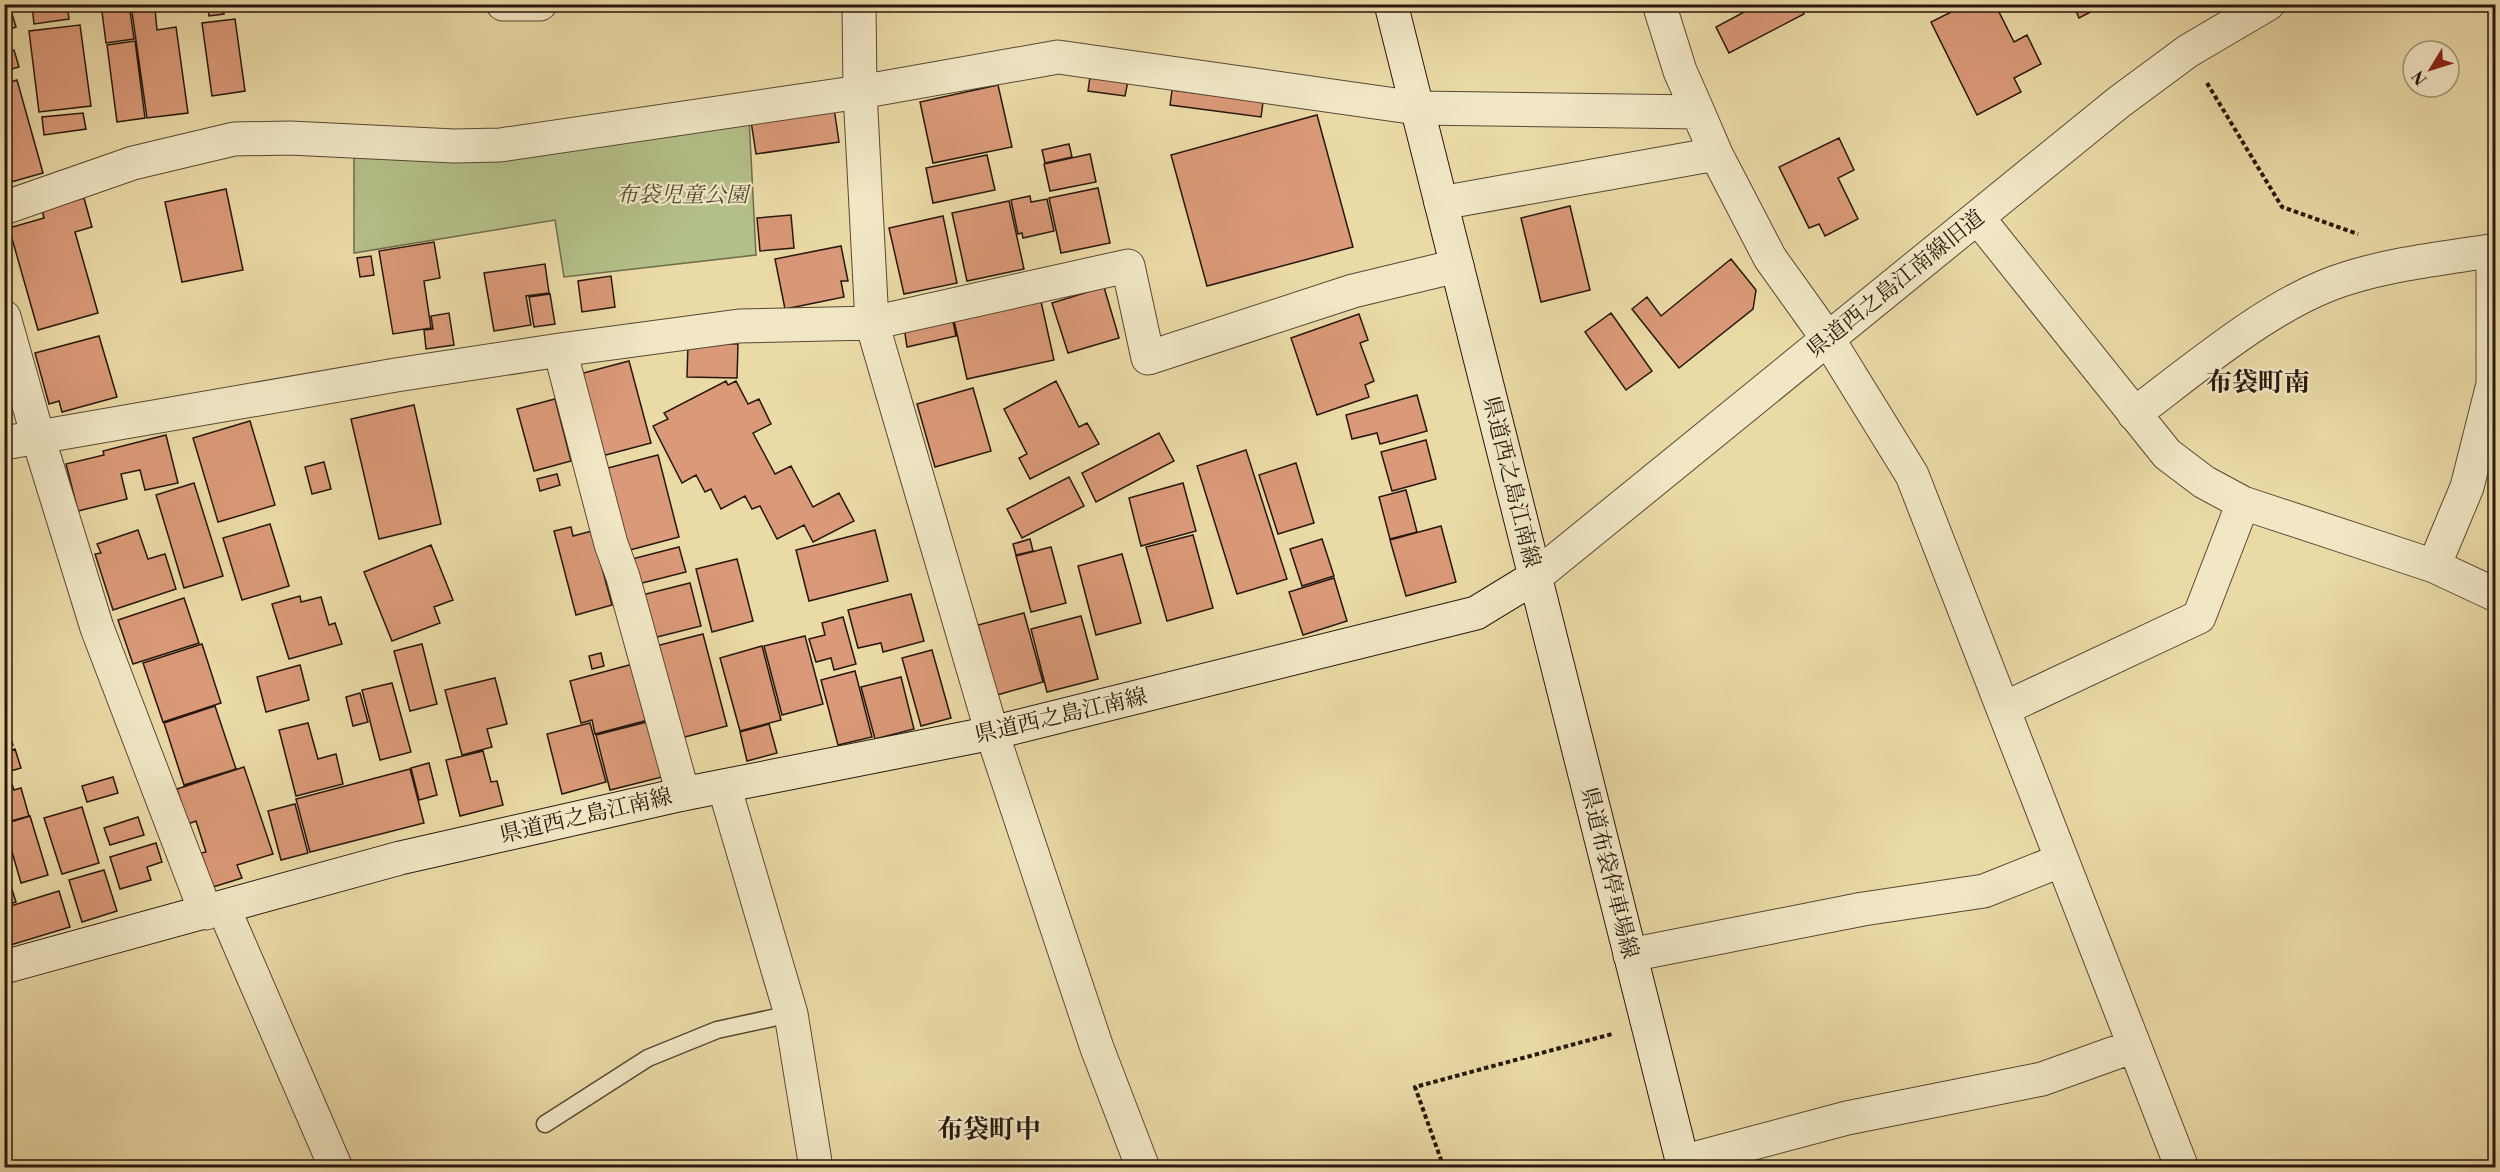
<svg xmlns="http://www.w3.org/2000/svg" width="2500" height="1172" viewBox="0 0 2500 1172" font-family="'Libre Bodoni','Noto Serif JP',serif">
  <rect width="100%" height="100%" fill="#eadaa6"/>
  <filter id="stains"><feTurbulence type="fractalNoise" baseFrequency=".00333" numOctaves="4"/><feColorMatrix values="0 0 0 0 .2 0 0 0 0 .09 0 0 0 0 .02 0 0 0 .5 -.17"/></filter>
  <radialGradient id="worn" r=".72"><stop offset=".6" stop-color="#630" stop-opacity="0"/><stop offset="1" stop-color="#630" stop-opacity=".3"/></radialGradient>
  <!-- green -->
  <path fill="#b4c089" stroke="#6e6c4c" stroke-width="1.5" d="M749,117L756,255L564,277L555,220L354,253V150Z"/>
  <!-- building -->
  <path fill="#da9978" stroke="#28170e" stroke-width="1.5" d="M4,4H9L16,27L4,31Z
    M32,4H67L69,19L34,24Z
    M101,4H129L134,39L106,43Z
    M207,4H222L224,14L209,16Z
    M1759,4H1799L1804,14L1729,53L1716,27Z
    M1967,4H1995L2014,42L2027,35L2041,64L2014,78L2021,92L1977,115L1931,22Z
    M2073,4H2106L2079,18Z
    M155,9L157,30L176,27L188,113L147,118L132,12Z
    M235,19L245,91L212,96L202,23Z
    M80,25L91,106L39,112L29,31Z
    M135,41L145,118L117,122L107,45Z
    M14,50L19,67L4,71V52Z
    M1090,77L1128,81L1125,96L1088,91Z
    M17,80L43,173L4,184V84Z
    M998,85L1012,147L933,163L920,102Z
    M1172,90L1263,102L1261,117L1170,105Z
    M834,108L839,142L756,154L751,121Z
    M83,113L86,129L44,135L42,117Z
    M1317,115L1353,247L1207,286L1171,155Z
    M1839,138L1854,170L1838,178L1858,219L1825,236L1819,224L1809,228L1779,167Z
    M1069,144L1072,157L1045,163L1042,150Z
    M1090,154L1096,182L1050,191L1044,164Z
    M987,155L995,190L933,203L926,168Z
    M1098,188L1110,243L1061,253L1049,198Z
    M226,189L243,270L182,282L165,202Z
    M1030,196L1031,202L1047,199L1054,231L1023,238L1022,233L1018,234L1011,200Z
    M84,198L92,227L75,232L98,313L38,330L9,228L44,218L42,210Z
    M1009,201L1024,269L967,281L952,213Z
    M1570,206L1590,290L1541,302L1521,218Z
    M791,215L794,248L760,251L757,218Z
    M943,216L957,283L904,294L889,228Z
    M434,242L440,278L424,281L431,328L393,334L379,251Z
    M841,246L848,281H841L844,297L785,309L775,259Z
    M371,256L374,275L360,277L357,258Z
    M1731,259L1756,290L1753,309L1679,368L1632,309L1647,297L1661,316Z
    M545,264L549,293L526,296L531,325L494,331L484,273Z
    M611,276L615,307L582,312L578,281Z
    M1104,287L1119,338L1068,353L1052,303Z
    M550,294L555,324L534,327L529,297Z
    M1040,297L1054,360L967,379L953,316Z
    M449,313L454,345L426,349L424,330L433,329L431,316Z
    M1611,313L1652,371L1626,390L1585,332Z
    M1359,314L1368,340L1360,343L1374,381L1365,385L1369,397L1317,415L1291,338Z
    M952,317L956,336L907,347L904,327Z
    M99,336L117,397L62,412L59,401L49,404L35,353Z
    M688,343L738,344L737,378L687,377Z
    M629,361L651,443L598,457L576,375Z
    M726,381L728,385L736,381L748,404L759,399L771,424L753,433L775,474L791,466L813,507L839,493L854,521L813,542L804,525L777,539L760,506L752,509L745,496L721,509L711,489L705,492L696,475L682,483L653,426L668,419L664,413Z
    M1056,381L1079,427L1087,423L1099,444L1030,479L1019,458L1027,454L1004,409Z
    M973,388L991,451L935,467L917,404Z
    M1417,395L1427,431L1380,444L1377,433L1352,439L1346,415Z
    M555,399L571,461L534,471L517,409Z
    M414,405L441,524L379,539L351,419Z
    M250,421L275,505L218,522L193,438Z
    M1159,433L1174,461L1096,502L1082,473Z
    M166,435L178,483L145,490L140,470L121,474L127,499L78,511L66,464L104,455L103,451Z
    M1426,440L1436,479L1392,491L1381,452Z
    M1246,450L1287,579L1237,594L1197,466Z
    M658,455L679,537L626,551L604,469Z
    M324,462L331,489L312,494L305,467Z
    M1296,463L1314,523L1278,534L1259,475Z
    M557,474L560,485L540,491L537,479Z
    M1069,477L1084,506L1022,538L1007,509Z
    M194,483L223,576L184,588L156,495Z
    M1183,483L1196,531L1141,546L1129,498Z
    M1406,490L1417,532L1390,539L1379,497Z
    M270,524L289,586L242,600L223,538Z
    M1441,526L1456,582L1406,596L1390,540Z
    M571,527L573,536L592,531L612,605L576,615L554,531Z
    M138,530L148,559L165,554L176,589L113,610L95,554L101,553L97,544Z
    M875,530L888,581L809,601L796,550Z
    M1193,535L1213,608L1167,621L1146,547Z
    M1030,539L1033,551L1016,555L1013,544Z
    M1322,539L1334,576L1302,586L1290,549Z
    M431,545L453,600L434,607L440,623L392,641L364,572Z
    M679,547L686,572L634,585L628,560Z
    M1051,547L1066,603L1031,612L1016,556Z
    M1122,554L1141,623L1096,635L1078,566Z
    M737,559L753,621L712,632L696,569Z
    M1334,578L1347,621L1303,635L1289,592Z
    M690,583L701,626L649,639L638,596Z
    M911,594L924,641L883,652L881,643L858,648L848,610Z
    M300,596L301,602L321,597L329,625L335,623L342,644L289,659L272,604Z
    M184,598L199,643L133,664L118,620Z
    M1024,613L1043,682L997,695L978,625Z
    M1081,616L1098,679L1047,692L1031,629Z
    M843,617L856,664L834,670L831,658L816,662L809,639L825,635L822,623Z
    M703,634L727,726L677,739L652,647Z
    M805,636L823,704L782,715L764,646Z
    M202,644L221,703L163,722L143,663Z
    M422,644L437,704L410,711L394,651Z
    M762,646L781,720L740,731L720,658Z
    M932,650L951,718L921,726L902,658Z
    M601,653L604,666L592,669L589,656Z
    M633,664L648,720L595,734L592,720L581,723L570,681Z
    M300,665L309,700L266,712L257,677Z
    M855,671L872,737L838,745L821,680Z
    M901,677L914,729L875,739L861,687Z
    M495,678L507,724L487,729L492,747L462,755L445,690Z
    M392,683L411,752L380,760L362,690Z
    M360,693L368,722L353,726L346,697Z
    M215,706L236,769L184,785L164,723Z
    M4,719L13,745L4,748Z
    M651,721L666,776L610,790L596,735Z
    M308,723L318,759L336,754L343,784L296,796L279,730Z
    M590,723L606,782L562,794L547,734Z
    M769,724L777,753L747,761L740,732Z
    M15,749L21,768L4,773V753Z
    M483,751L491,782L497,781L503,805L460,816L446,760Z
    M429,763L437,795L419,800L411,768Z
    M244,767L273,854L237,865L242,878L213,887L201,853L206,852L196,821L188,824L177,789Z
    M410,769L424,823L310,852L296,799Z
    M113,777L118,793L87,802L82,786Z
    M10,778L14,790L21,788L29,816L4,823V780Z
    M295,804L308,853L281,860L268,811Z
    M82,807L99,863L62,874L44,818Z
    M30,816L48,875L21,883L4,824Z
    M138,817L144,835L110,845L104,828Z
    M156,843L162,862L147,867L151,880L120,889L110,857Z
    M4,864L16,902L4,906Z
    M104,870L117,911L82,922L69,880Z
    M59,891L70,927L4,947V908Z"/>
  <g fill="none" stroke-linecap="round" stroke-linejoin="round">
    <!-- service casing -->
    <g stroke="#584834" stroke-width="19">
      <path id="service" d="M545,1124L648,1058L717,1030L791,1014"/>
    </g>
    <!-- minor casing -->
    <g stroke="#584834" stroke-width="35">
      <path id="minor" d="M503,4H540
        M859,4L860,92L872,323L992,733L1097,1048L1143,1168
        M1659,4L1680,71L1698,112L1716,154L1770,258L1828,339L1912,475L2182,1168
        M1441,203L1716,154
        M4,208L133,163L234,139L290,138L454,146L500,145L860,92L1058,57L1417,108L1698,112
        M1978,218L2167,454L2204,482L2243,503L2434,566L2496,595
        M4,317L38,437L97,628L206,913
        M560,350L611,544L623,577L683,794
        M2134,414C2196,368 2274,300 2348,278C2396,263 2446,258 2496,250
        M4,443L396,375L560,350L739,326L872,323L1128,266L1148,358L1353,291L1457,266
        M2434,566L2467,487L2493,384V251
        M2003,709L2199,617L2243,503
        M724,786L791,1014L816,1168
        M224,909L336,1168
        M1630,955L1863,909L1984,891L2062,860
        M1682,1162L1847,1118L2042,1079L2134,1046"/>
    </g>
    <!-- tertiary casing -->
    <g stroke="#584834" stroke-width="35">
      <path id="tertiary" d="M1535,577L2119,102L2188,51L2268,4"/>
    </g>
    <!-- secondary casing -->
    <g stroke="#28170e" stroke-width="35">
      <path id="secondary" d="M1391,4L1684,1168
        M4,967L400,858L683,794L992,733L1476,613L1535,577"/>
    </g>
    <!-- path -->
    <path stroke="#28170e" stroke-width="4" stroke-dasharray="4.5 3" stroke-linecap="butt" d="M2207,83L2282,207L2358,234
      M1444,1168L1415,1087L1612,1034"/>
    <!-- service -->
    <use href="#service" stroke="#f1e7c5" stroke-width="16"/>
    <!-- minor -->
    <use href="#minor" stroke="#f1e7c5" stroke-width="33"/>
    <!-- tertiary -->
    <use href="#tertiary" stroke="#f1e7c5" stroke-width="33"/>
    <!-- secondary -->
    <use href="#secondary" stroke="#f1e7c5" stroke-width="33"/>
  </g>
  <g text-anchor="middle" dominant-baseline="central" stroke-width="4.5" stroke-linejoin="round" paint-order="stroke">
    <!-- park labels -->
    <g font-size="22" font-style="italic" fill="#524a33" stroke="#f1e7c5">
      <text x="682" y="195">布袋児童公園</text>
    </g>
    <!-- street labels -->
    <g font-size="22" fill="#28170e" stroke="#f1e7c5">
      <text transform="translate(1896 284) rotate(-39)">県道西之島江南線旧道</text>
      <text transform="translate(1511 482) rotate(76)">県道西之島江南線</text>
      <text transform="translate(1061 716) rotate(-13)">県道西之島江南線</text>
      <text transform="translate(586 816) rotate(-13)">県道西之島江南線</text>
      <text transform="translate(1609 873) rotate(76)">県道布袋停車場線</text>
    </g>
    <!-- quarter labels -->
    <g font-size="26" font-weight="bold" fill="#28170e" stroke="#f1e7c5">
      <text x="2258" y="383">布袋町南</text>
      <text x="989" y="1130">布袋町中</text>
    </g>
  </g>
  <!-- margin -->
  <rect width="2500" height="1172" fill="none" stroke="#eadaa6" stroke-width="24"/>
  <rect x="6" y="6" width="2488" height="1160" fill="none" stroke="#28170e" stroke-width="3"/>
  <rect x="12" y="12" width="2476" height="1148" fill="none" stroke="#28170e" stroke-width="1.5"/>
  <!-- north arrow -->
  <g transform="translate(2431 69) rotate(232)"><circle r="28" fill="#f1e7c5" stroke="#a1947c" stroke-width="1.5"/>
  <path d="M0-4.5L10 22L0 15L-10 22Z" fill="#8f2418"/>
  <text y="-9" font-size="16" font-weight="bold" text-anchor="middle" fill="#28170e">N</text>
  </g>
  <rect width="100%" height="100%" filter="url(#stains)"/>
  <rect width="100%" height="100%" fill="url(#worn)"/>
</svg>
